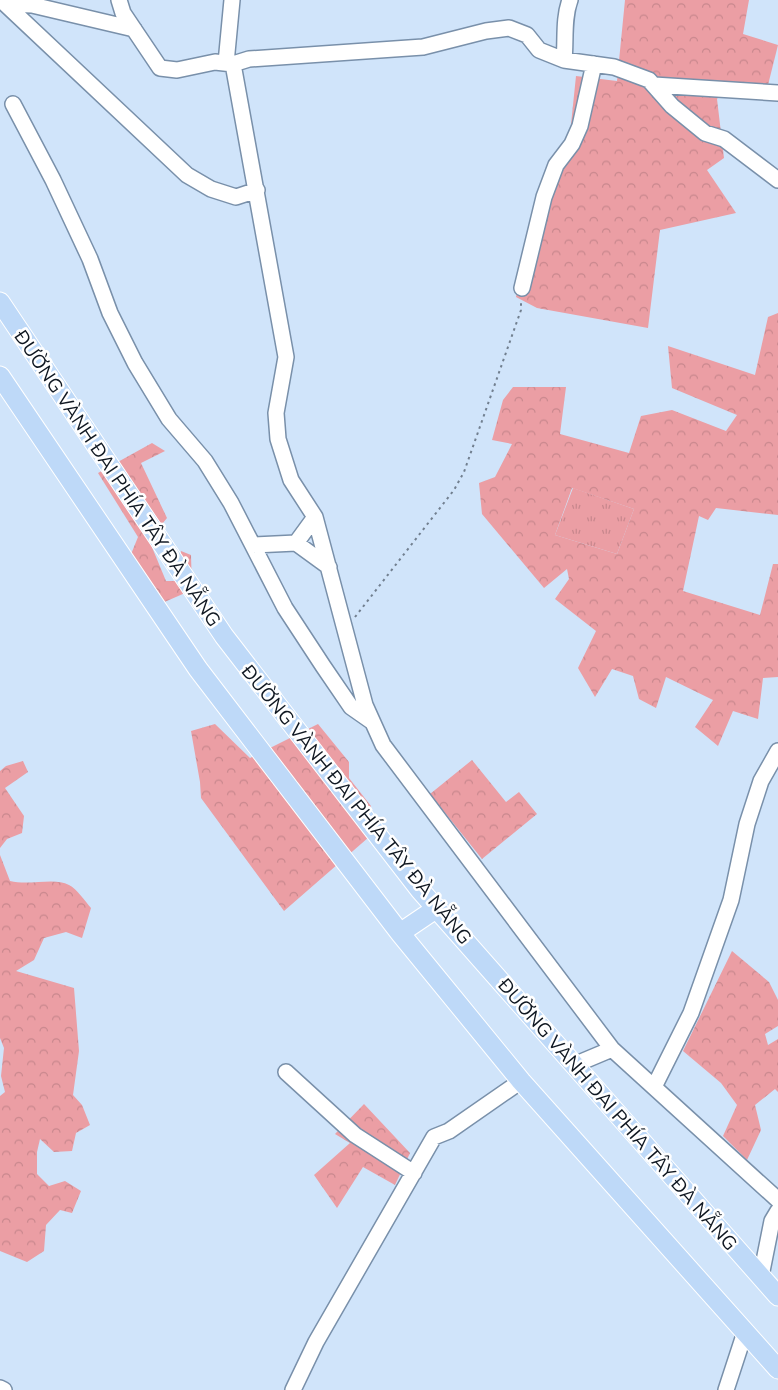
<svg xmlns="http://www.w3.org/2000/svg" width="778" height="1390" viewBox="0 0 778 1390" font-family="Mulish,sans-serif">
  <defs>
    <pattern id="grass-tufts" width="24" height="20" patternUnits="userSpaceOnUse" patternTransform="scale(1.25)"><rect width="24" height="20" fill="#eb9ea4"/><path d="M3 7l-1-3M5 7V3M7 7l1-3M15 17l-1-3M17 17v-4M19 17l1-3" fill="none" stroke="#c8878d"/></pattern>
    <pattern id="forest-crowns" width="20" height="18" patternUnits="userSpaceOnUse" patternTransform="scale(1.25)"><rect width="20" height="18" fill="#eb9ea4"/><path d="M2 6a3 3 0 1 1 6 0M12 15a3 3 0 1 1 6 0" fill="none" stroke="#c8878d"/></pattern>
  </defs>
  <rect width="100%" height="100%" fill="#d0e4fa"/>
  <!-- grass -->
  <path fill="url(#grass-tufts)" d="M573,488L634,509L617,554L555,535Z"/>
  <!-- forest -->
  <path fill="url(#forest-crowns)" fill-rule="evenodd" d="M625,0H749L743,34L778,45L765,97L721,94L717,99L724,158L707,170L736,213L660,230L648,328L537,308L516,297L545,176L570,134L576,76L617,81Z
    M778,313V515L716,508L708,520L699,516L683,591L760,615L773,564H778V677L763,678L758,719L733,711L718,746L695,727L713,700L666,677L656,708L639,699L633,676L612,669L595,697L578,668L596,631L555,599L569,579L567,569L544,588L482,514L479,483L495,477L512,444L492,440L503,400L513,387H566L560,434L629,453L641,416L672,410L726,431L737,415L672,388L668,346L755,375L768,317ZM572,488L634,509L617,554L555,535Z
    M152,443L165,451L141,463L167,518L149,540L166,581H176L181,551L191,555L192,590L153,607L125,569L138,537L98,473Z
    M215,724L250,758L318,724L349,762V778L371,806L369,837L284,911L201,798L200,782L191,731Z
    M472,760L506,802L519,792L537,814L482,859L430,794Z
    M23,761L28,772L5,788L24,816L22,833L7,839L0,848V771L6,766Z
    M0,855L10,881C30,886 54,877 69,885C77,889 85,901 91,908L82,938L66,932L44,938L34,960L16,971L74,988L79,1051L73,1095L82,1105L90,1125L76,1133L72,1151L54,1152L40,1139L37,1152V1174L49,1186L65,1181L81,1191L72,1213L60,1210L46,1225L44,1251L27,1262L0,1251V1096L5,1092L1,1076L4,1048L0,1038Z
    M732,951L769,982L778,1000V1026L765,1034L768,1045L778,1039V1092L775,1089L755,1105L761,1130L747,1160L723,1136L737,1105L721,1083L683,1051Z
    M364,1104L410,1153L395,1185L363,1167L337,1208L314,1175L350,1143L335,1134Z"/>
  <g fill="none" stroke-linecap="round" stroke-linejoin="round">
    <!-- minor casing -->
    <g stroke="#7990aa" stroke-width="18">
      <path id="minor" d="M1,0L187,175L211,189L236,197L257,190
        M119,0L123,13L160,68L177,70L215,62L233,64L249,59L423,47L486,31L509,28L527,35L539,50L564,60L614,67L649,80L672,106L705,133L724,139L778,180
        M7,4L32,5L134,29
        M564,60C566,40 563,19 570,0
        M226,63L232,0
        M233,64L286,357L276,413L278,439L291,480L315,517L365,705L383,745L612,1049L778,1200
        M654,85L778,93
        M13,104L53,180L90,259L110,313L135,363L169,419L205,461L231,503L285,608L323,666L351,707L371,721
        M522,288L544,197L556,165L572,144L580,126L594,64
        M296,543L315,517
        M253,545L296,543L329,567
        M574,1065L612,1049
        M286,1072L355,1135L414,1173
        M654,1087L691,1013L731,900L747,824L761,781L778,751
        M761,1276L772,1221L778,1211
        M0,1388L4,1390
        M293,1390L316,1342L434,1137L449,1131L521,1081
        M726,1390L745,1332"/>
    </g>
    <!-- major casing -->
    <g stroke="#fff" stroke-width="21">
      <path id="major" d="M0,302L224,636L420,890L778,1296
        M0,376L198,669L400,933L521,1081L778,1369
        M400,933L437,908"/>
    </g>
    <!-- path -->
    <path stroke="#717f8f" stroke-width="2" stroke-dasharray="2.5 4" stroke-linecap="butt" d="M355,617L454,490L464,472L521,310V300"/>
    <!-- minor -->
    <use href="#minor" stroke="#fff" stroke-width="15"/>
    <!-- major -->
    <use href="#major" stroke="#bed9f8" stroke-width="19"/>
  </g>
  <g text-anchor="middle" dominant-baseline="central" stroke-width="5" stroke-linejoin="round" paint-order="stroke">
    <!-- street labels -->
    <g font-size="19" fill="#0f1721" stroke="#fff">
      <text transform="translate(118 478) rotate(56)">ĐƯỜNG VÀNH ĐAI PHÍA TÂY ĐÀ NẴNG</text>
      <text transform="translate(357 804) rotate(51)">ĐƯỜNG VÀNH ĐAI PHÍA TÂY ĐÀ NẴNG</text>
      <text transform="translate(618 1114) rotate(49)">ĐƯỜNG VÀNH ĐAI PHÍA TÂY ĐÀ NẴNG</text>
    </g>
  </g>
</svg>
